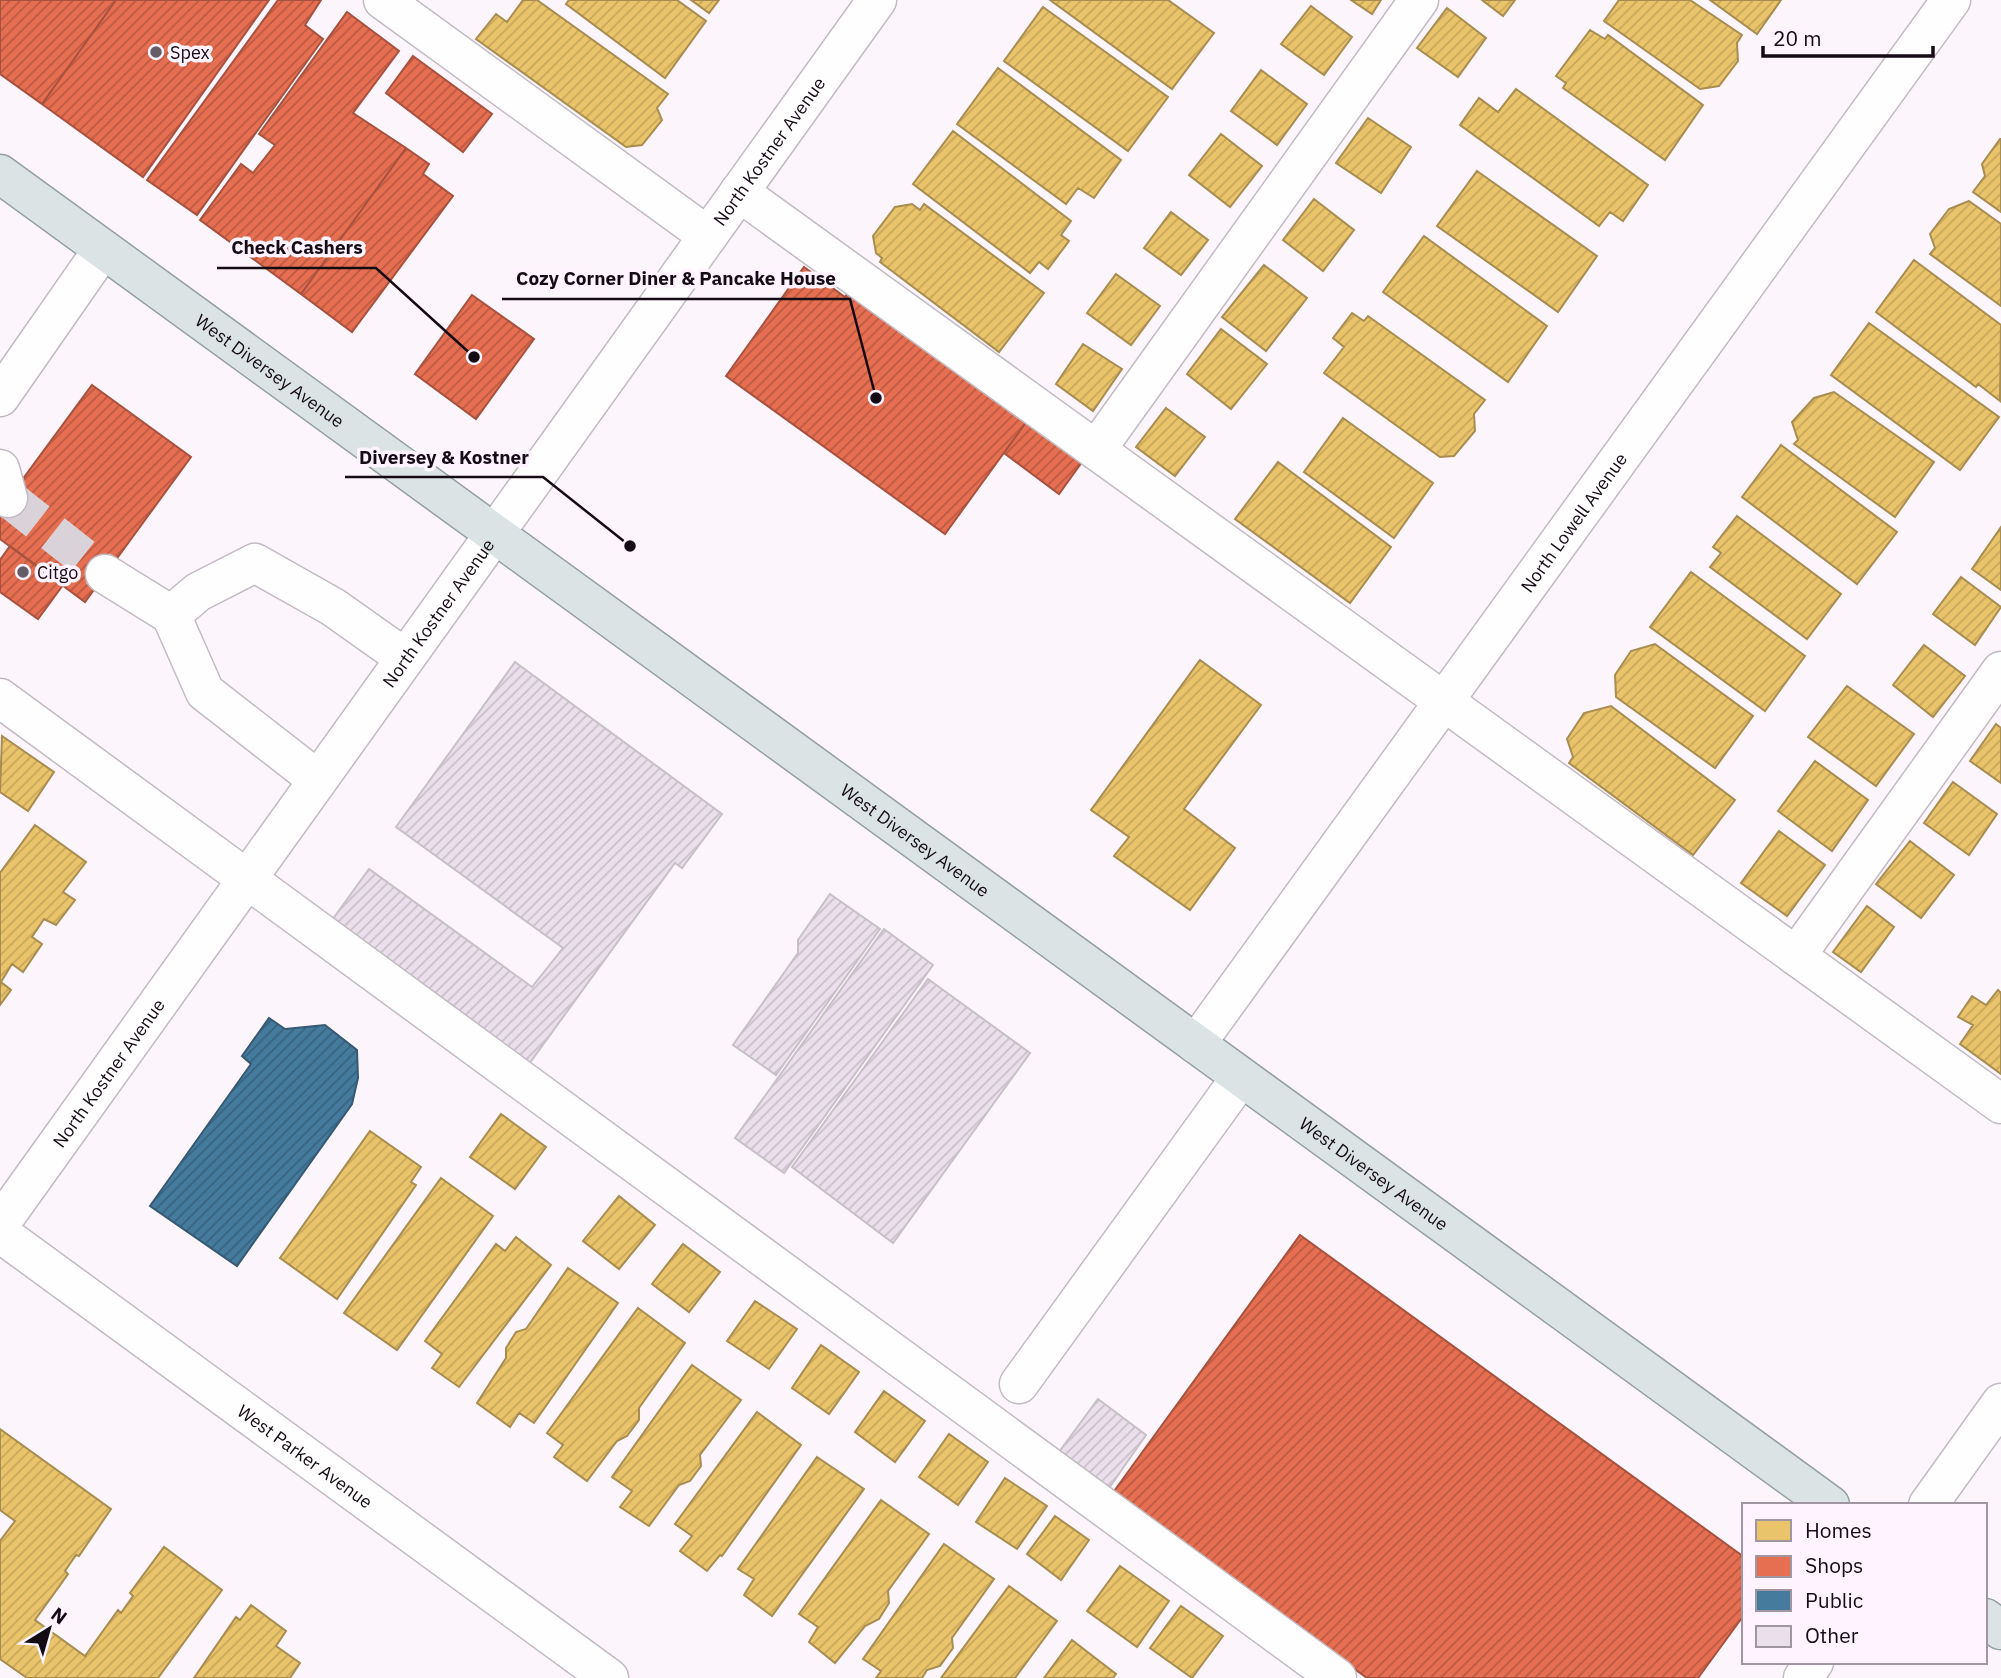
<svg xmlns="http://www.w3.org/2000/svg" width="2001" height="1678" viewBox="0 0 2001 1678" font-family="'IBM Plex Sans',sans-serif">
  <defs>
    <pattern id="homes-hatch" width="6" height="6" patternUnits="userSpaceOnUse" patternTransform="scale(1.75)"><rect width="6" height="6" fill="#e9c46a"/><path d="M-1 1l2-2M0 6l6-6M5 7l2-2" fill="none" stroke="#c7a75b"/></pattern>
    <pattern id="shops-hatch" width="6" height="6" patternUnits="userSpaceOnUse" patternTransform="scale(1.75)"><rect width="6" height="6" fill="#e76f51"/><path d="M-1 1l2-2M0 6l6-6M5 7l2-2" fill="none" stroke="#ba5942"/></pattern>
    <pattern id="public-hatch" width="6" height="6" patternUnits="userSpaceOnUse" patternTransform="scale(1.75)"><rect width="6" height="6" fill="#457b9d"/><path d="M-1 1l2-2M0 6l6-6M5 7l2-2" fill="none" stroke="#38637f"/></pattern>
    <pattern id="building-hatch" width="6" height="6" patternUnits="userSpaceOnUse" patternTransform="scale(1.75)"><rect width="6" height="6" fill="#ebdfeb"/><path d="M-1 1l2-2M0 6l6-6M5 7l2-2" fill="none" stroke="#c9bec9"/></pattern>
  </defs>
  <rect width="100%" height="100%" fill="#fcf6fc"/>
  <!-- homes -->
  <path fill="url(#homes-hatch)" stroke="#a98c50" stroke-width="2" d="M523,0H537L668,94L657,108L662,120L642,145L626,147L476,39L496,14L507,22Z
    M569,0H677L706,21L665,78L566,4Z
    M691,0H719L709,13Z
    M1050,0H1168L1214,33L1172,89Z
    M1351,0H1381L1372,14Z
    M1482,0H1515L1503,16Z
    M1619,0H1690L1742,35L1737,43L1738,61L1719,86L1700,89L1604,21Z
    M1710,0H1781L1757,34Z
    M1311,6L1352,37L1324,75L1281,44Z
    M1043,7L1168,97L1128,151L1004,61Z
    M1447,8L1486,38L1458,77L1417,48Z
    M1590,30L1605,39L1608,35L1703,105L1665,160L1563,88L1566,83L1556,76Z
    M998,68L1121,160L1094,198L1078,188L1066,204L957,124Z
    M1261,70L1307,104L1277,145L1231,111Z
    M1516,89L1648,185L1623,221L1610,212L1599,226L1460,125L1479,98L1498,112Z
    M1368,118L1411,147L1381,193L1336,163Z
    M953,131L1071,221L1061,235L1069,241L1048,269L1039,262L1030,273L913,184Z
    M1221,134L1262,166L1230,207L1189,175Z
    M2000,139H2001V212L1973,192L1985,176L1982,164Z
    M1477,171L1597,256L1558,312L1437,226Z
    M1314,199L1354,230L1323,271L1283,240Z
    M1969,201L2001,224V306L1930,254L1935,248L1930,234L1949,209Z
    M912,204L920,210L924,204L1044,293L999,352L880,262L882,258L876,253L873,236L895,207Z
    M1171,212L1208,240L1181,275L1144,248Z
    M1424,236L1547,326L1508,382L1383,292Z
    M1914,260L2001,325L2000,401L1978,384L1976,387L1876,312Z
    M1264,265L1307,298L1266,351L1222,317Z
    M1116,274L1160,306L1131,345L1087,313Z
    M1352,313L1364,321L1368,316L1485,400L1474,414L1475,431L1454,456L1440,457L1324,373L1344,347L1333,338Z
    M1869,323L1999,417L1960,470L1831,375Z
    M1221,329L1267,364L1231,409L1187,374Z
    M1083,344L1122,369L1093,411L1056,384Z
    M1834,392L1934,462L1895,517L1794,444L1798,440L1792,422L1814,398Z
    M1166,408L1205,437L1175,476L1136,447Z
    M1343,418L1433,483L1394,538L1304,472Z
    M1781,445L1897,532L1857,584L1742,497Z
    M1278,462L1391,547L1350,603L1235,519Z
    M1737,516L1841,594L1807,639L1710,567L1721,553L1713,547Z
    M2001,527V590L1972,569Z
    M1691,572L1805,656L1765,711L1650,627Z
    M1961,577L2001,607L1975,645L1933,614Z
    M1655,644L1753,716L1715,768L1616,697L1615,675L1631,651Z
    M1924,645L1965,676L1933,717L1893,685Z
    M1200,660L1261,705L1184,809L1235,848L1190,910L1114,856L1129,837L1091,810Z
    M1847,686L1914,734L1876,786L1808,737Z
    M1611,706L1735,800L1693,855L1569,763L1573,757L1567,739L1584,713Z
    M1996,724L2001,728V783L1970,761Z
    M2,736L54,772L28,811L0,792Z
    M1815,761L1868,800L1832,851L1778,811Z
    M1953,782L1997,814L1969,855L1924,823Z
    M35,825L86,862L63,892L75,900L56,925L44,919L32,937L42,944L23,972L12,964L1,982L11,990L0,1005V873Z
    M1779,831L1825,865L1787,916L1741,883Z
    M1910,841L1954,875L1921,918L1876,884Z
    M1867,906L1894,927L1861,972L1833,952Z
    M1998,990L2001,993V1074L1960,1044L1973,1025L1958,1017L1972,996L1986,1005Z
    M501,1114L546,1147L515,1189L470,1157Z
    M370,1131L421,1167L411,1182L416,1185L337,1299L280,1258Z
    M441,1178L493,1216L397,1350L344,1313Z
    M619,1196L655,1225L619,1269L583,1241Z
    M516,1237L551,1265L459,1387L432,1368L442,1354L425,1341L496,1244L505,1251Z
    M683,1244L720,1272L689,1312L652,1284Z
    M568,1268L618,1303L534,1423L519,1413L510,1427L477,1403L506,1358V1348L516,1332L526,1329Z
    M755,1301L797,1329L769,1369L727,1341Z
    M638,1308L685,1343L639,1408V1420L627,1436L617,1441L587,1481L554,1457L563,1445L547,1433Z
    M821,1345L859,1372L829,1414L792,1388Z
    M692,1365L741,1400L700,1455L701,1466L690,1481L679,1485L649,1526L620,1507L632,1491L612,1477Z
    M884,1391L925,1421L895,1462L855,1432Z
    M757,1412L801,1445L722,1556L720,1555L707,1571L680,1551L692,1536L675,1524Z
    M0,1429L111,1509L79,1556L76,1555L65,1571L68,1574L35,1620L85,1656L118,1610L121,1613L133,1596L130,1593L164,1547L222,1590L158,1678H27L0,1659V1541L15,1521L0,1510Z
    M949,1434L988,1462L958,1505L919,1477Z
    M817,1457L864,1489L772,1616L744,1595L754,1579L738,1569Z
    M1005,1478L1047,1506L1017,1549L976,1522Z
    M881,1500L929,1534L888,1591L889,1603L879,1619L865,1626L835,1663L809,1642L818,1627L799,1614Z
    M1055,1516L1089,1540L1061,1580L1027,1554Z
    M944,1544L994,1579L952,1638L953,1648L940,1666L927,1670L922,1678H876L881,1671L863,1659Z
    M1120,1566L1169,1601L1137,1647L1087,1611Z
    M1009,1586L1057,1621L1015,1678H941Z
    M251,1605L286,1631L276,1646L300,1663L290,1678H194L236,1617L240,1620Z
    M1181,1606L1223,1636L1192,1678L1150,1648Z
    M1072,1640L1116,1674L1113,1678H1044Z"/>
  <!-- shops -->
  <path fill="url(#shops-hatch)" stroke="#a8513f" stroke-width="2" d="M0,0H116L42,104L0,74Z
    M116,0H269L143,177L42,104Z
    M278,0H321L305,25L323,39L197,215L147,180Z
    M347,12L399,51L353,113L406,148L301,294L200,220L241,164L253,173L275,145L259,134Z
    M413,56L492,114L463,152L386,93Z
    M406,148L429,164L423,174L453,196L352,332L301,294Z
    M804,267L845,297L848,293L1027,421L945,534L726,376Z
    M472,295L534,339L476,419L415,374Z
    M92,385L191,457L85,602L0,539V510Z
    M1027,421L1082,462L1059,494L1004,453Z
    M10,546L63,585L38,619L0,592V560Z
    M1300,1235L1744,1557V1615L1698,1678H1367L1112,1494Z"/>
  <!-- public -->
  <path fill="url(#public-hatch)" stroke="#365974" stroke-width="2" d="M269,1018L285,1029L325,1025L357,1050L358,1078L352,1104L237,1266L150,1206L251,1064L242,1056Z"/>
  <!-- building -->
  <path fill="url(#building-hatch)" stroke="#c7c0c7" stroke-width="2" d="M515,662L722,814L682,868L675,863L526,1068L330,923L369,869L532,987L563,948L396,827Z
    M830,894L880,929L776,1075L733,1045L798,953V940Z
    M884,929L933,965L784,1173L735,1138Z
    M928,979L1030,1053L893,1243L792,1167Z
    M1098,1399L1146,1435L1109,1488L1059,1452Z"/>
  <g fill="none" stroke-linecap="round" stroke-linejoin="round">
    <!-- minor-tunnel -->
    <path stroke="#d9d3d9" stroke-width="38" stroke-dasharray="38 19" stroke-linecap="butt" d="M8,498L105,574"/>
    <!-- minor casing -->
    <g stroke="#c2bbc2" stroke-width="41">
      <g id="minor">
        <path d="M383,0L708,236"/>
        <path d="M739,192L2001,1104"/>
        <path d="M0,397L103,249"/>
        <path d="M1096,450L1419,0"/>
        <path d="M0,469L8,498"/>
        <path d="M105,574L171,615L198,592L255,563L333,607L405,658"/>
        <path d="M171,615L205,692L318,780"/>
        <path d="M0,698L1337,1678"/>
        <path d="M1796,956L2001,671"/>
        <path id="s1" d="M1196,1044L1951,0"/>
        <path id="s2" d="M0,1224L877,0"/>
        <path id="s3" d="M0,1233L609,1678"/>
        <path d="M1019,1384L1241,1077"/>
        <path d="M1928,1505L2001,1403"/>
        <path d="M1803,1678L1814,1662"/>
      </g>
    </g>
    <!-- major casing -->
    <g stroke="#949fa3" stroke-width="41">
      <g id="major">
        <path id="s4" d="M0,174L1830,1505"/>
        <path d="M1985,1618L2001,1630"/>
      </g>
    </g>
    <!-- minor -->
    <use href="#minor" stroke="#fffeff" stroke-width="38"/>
    <!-- major -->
    <use href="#major" stroke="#dce3e5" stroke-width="38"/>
  </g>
  <!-- markers -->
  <g fill="#655d65" stroke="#fef3ff" stroke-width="2.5">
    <circle cx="156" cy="52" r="7"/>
    <circle cx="23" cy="572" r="7"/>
  </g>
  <g text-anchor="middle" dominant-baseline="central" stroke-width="7" stroke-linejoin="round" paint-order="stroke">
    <!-- poi labels -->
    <g font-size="18" fill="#140b14" stroke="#fef3ff" text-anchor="start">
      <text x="170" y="52">Spex</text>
      <text x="37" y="572">Citgo</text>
    </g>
    <!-- street labels -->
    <g font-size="18" fill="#140b14" stroke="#fef3ff">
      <text stroke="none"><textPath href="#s2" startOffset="1320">North Kostner Avenue</textPath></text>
      <text stroke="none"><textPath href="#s4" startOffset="334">West Diversey Avenue</textPath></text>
      <text stroke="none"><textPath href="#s1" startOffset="644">North Lowell Avenue</textPath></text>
      <text stroke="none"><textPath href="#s2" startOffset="752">North Kostner Avenue</textPath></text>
      <text stroke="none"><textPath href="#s4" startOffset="1132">West Diversey Avenue</textPath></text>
      <text stroke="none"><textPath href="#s2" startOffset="186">North Kostner Avenue</textPath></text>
      <text stroke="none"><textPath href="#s4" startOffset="1699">West Diversey Avenue</textPath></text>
      <text stroke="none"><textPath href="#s3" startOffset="378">West Parker Avenue</textPath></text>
    </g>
  </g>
  <!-- callouts -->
  <path fill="none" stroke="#140b14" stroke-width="2.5" d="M474 357L376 268H217M876 398L850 299H502M630 546L543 477H345"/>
  <g fill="#140b14" stroke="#fef3ff" stroke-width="2.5">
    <circle cx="474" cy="357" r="7"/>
    <circle cx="876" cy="398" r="7"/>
    <circle cx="630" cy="546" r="7"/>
  </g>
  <g font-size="19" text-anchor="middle" font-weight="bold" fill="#140b14" stroke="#fef3ff" stroke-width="7" stroke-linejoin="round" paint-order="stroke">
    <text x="297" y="254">Check Cashers</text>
    <text x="676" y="285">Cozy Corner Diner &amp; Pancake House</text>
    <text x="444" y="464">Diversey &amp; Kostner</text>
  </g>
  <!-- legend -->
  <rect x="1742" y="1503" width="245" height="161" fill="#fef3ff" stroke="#a096a1" stroke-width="2"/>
  <rect x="1756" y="1520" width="35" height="21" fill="#e9c46a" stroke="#a096a1" stroke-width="2"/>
  <text x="1805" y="1538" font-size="21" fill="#140b14">Homes</text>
  <rect x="1756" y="1556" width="35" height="21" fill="#e76f51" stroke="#a096a1" stroke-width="2"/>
  <text x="1805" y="1573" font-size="21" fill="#140b14">Shops</text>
  <rect x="1756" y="1590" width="35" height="21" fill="#457b9d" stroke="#a096a1" stroke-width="2"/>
  <text x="1805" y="1608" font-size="21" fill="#140b14">Public</text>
  <rect x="1756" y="1626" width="35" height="21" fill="#ebdfeb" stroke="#a096a1" stroke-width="2"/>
  <text x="1805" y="1643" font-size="21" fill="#140b14">Other</text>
  <!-- north arrow -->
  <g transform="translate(49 1629) rotate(37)" stroke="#fef3ff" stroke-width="5" paint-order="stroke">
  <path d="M0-5L12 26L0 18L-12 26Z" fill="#140b14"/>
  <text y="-10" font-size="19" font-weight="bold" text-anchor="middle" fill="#140b14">N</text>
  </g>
  <!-- scale -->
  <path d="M1763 46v10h170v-10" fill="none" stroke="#140b14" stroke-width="3.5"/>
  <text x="1773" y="46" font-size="21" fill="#140b14" stroke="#fef3ff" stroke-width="5" paint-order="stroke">20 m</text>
</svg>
